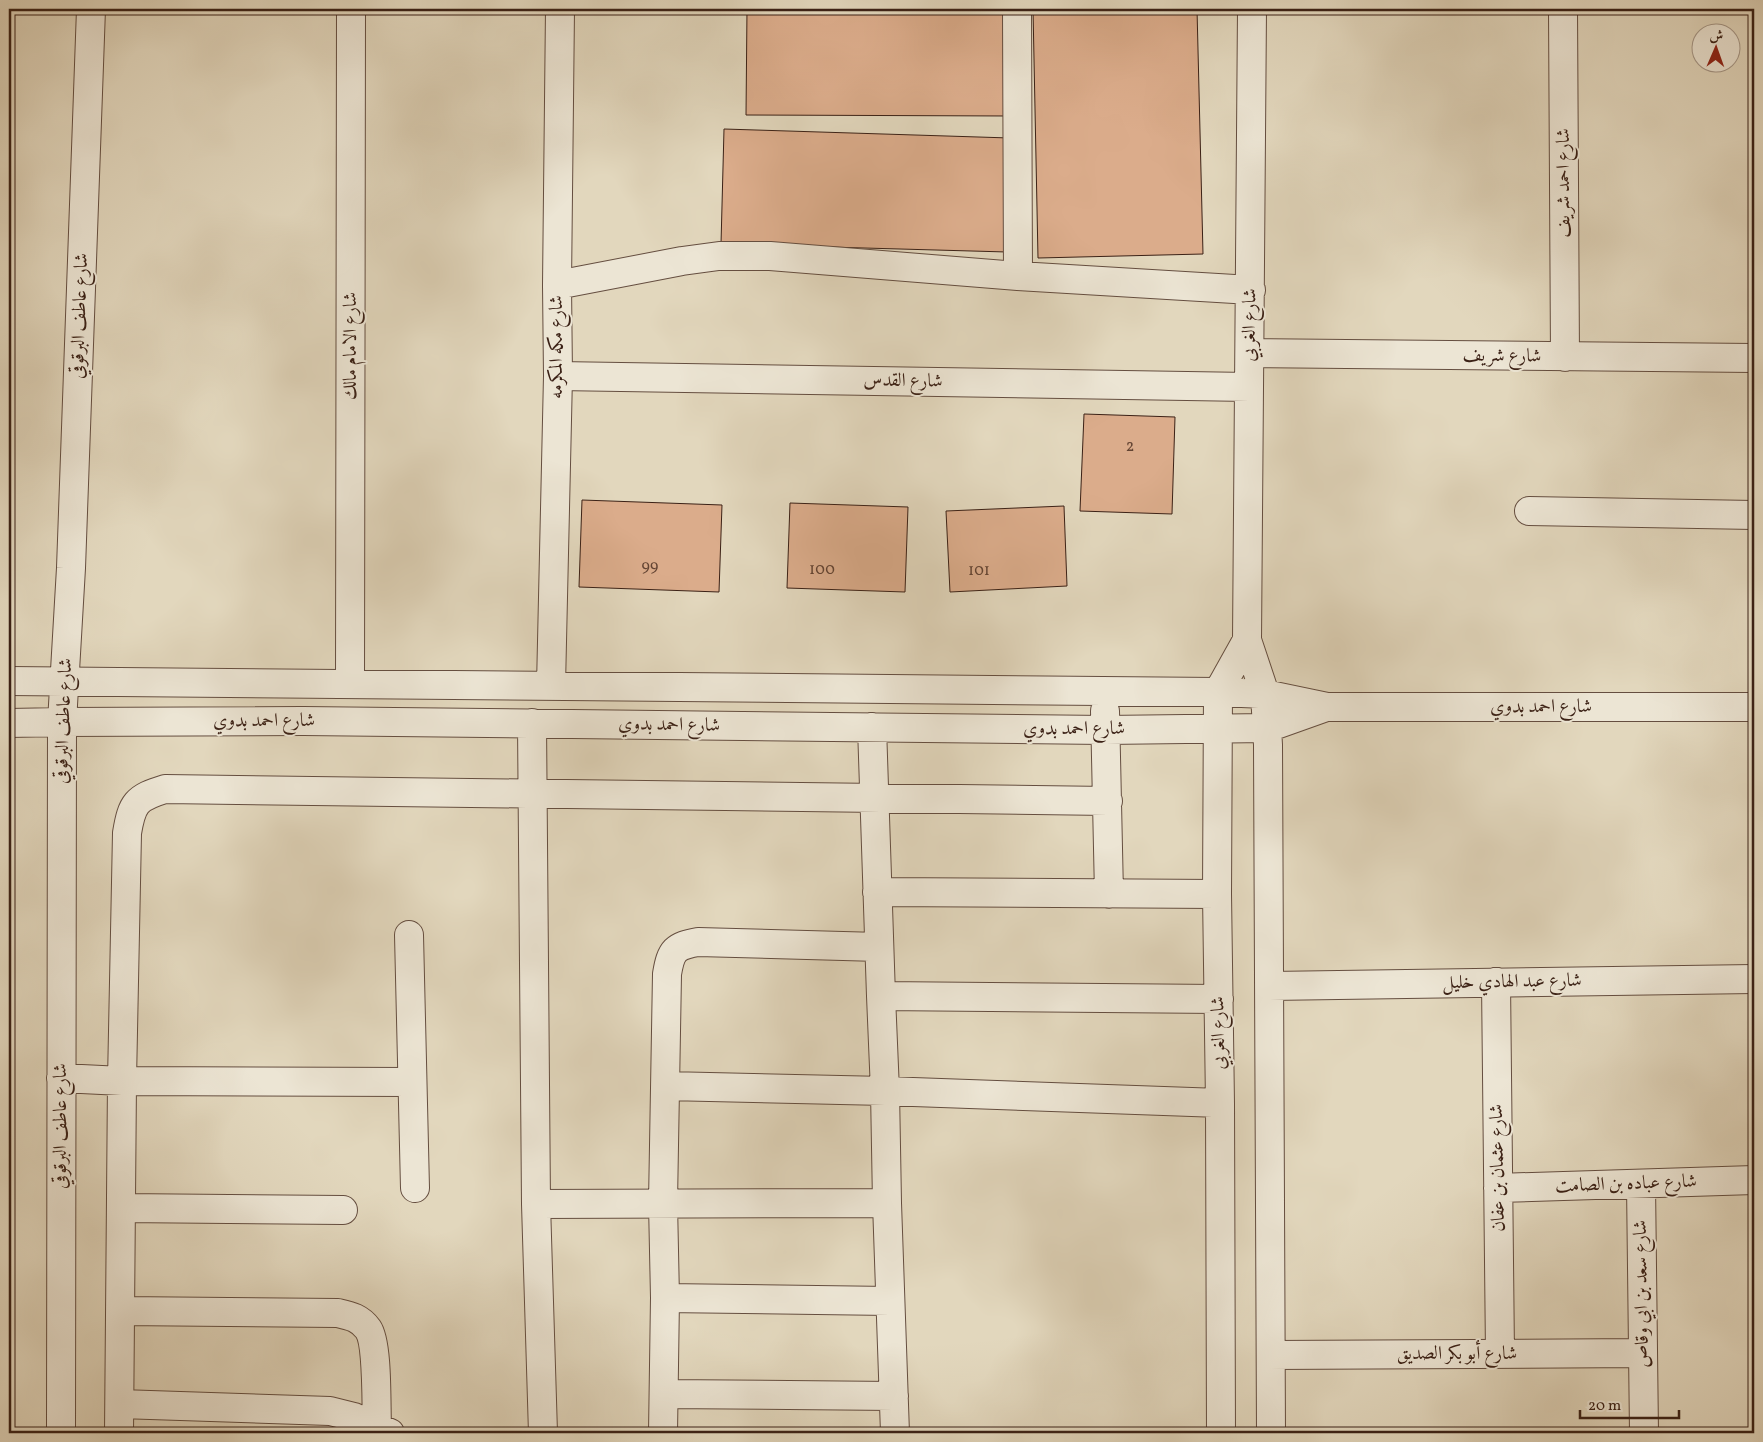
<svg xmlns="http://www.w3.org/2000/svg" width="1763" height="1442" viewBox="0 0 1763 1442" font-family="Vollkorn,Amiri,serif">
  <rect width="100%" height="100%" fill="#e2d7bd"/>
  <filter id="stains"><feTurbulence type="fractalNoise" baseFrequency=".004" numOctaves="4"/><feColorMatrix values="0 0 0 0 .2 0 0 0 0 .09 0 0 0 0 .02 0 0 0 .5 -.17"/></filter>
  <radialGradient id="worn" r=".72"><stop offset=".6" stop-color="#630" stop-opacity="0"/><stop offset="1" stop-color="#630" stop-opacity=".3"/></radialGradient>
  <!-- building -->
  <path fill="#dbac8b" stroke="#3b2116" d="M747,9H1009V116L746,115Z
    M1033,9H1197L1203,254L1038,258Z
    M724,129L1010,138L1007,252L721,244Z
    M1084,414L1175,417L1172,514L1080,511Z
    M582,500L722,505L719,592L579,587Z
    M790,503L908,507L905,592L787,588Z
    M1064,506L1067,586L950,592L946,511Z"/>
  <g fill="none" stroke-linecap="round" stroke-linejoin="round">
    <!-- street casing -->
    <g stroke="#654e40" stroke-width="30">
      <path id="street" d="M1252,9L1247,640L1265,694L1268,745L1271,1433
        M1563,9L1565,357
        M1017,10L1018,276
        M557,285L682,261L719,256H770L1018,276L1251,290
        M1250,353L1754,358
        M558,376L1249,387
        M1529,511L1754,515
        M9,681L1218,692L1265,694L1327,707H1754
        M350,684L351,9
        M551,686L558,376L557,285L560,9
        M1105,711L1109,894
        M9,723L62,722L303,721L1105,730L1267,728L1326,707
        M532,723L536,1204L543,1433
        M872,727L881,996L885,1091L887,1203L895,1433
        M877,892L1217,894
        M409,935L415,1188
        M1496,982L1500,1354
        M1270,986L1754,979
        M881,996L1219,999
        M61,1078L122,1081L412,1082
        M666,1086L885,1091L1220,1103
        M1641,1184L1644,1433
        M1498,1188L1754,1180
        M536,1204L887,1203
        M122,1208L343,1210
        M665,1298L890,1301
        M121,1311L338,1313C351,1316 360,1318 368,1329C378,1343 376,1406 377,1426
        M1271,1355L1643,1353
        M664,1394L894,1396
        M120,1404L330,1411L354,1417L390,1433
        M61,1433L62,722L71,568L91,9
        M119,1433L122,1081L127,833C132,803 136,798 165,789L1108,801
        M663,1433L665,1298L663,1203L667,974C671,950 675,946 698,942L879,947
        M1221,1433L1220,1103L1217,894L1218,692L1247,640"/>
    </g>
    <!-- street -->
    <use href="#street" stroke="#ece5d4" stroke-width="28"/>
  </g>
  <g text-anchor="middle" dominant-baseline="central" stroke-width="4" stroke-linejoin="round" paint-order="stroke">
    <!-- number labels -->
    <g font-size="16" fill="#634433">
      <text x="1130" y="447">2</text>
      <text x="650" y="567">99</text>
      <text x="822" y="570">100</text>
      <text x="979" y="571">101</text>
    </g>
    <!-- street labels -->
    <g font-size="19" fill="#3b2116" stroke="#ece5d4">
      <text transform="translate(1564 183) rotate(-90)">شارع احمد شريف</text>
      <text transform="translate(80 316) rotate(-88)">شارع عاطف البرقوقي</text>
      <text transform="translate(1250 325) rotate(-89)">شارع الغربي</text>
      <text transform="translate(351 346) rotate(-90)">شارع الامام مالك</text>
      <text transform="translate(557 347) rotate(-90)">شارع مكه المكرمه</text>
      <text transform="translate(1502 356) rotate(1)">شارع شريف</text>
      <text transform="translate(903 381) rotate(1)">شارع القدس</text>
      <text x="1541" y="707">شارع احمد بدوي</text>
      <text transform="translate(64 721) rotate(-88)">شارع عاطف البرقوقي</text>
      <text x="264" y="721">شارع احمد بدوي</text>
      <text transform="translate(669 725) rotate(1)">شارع احمد بدوي</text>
      <text x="1074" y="729">شارع احمد بدوي</text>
      <text transform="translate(1512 982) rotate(-1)">شارع عبد الهادي خليل</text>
      <text transform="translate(1219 1033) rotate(-91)">شارع الغربي</text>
      <text transform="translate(61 1126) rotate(-90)">شارع عاطف البرقوقي</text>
      <text transform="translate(1498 1168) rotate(-91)">شارع عثمان بن عفان</text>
      <text transform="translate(1626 1184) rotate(-2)">شارع عباده بن الصامت</text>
      <text transform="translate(1642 1294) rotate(-91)">شارع سعد بن ابي وقاص</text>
      <text x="1457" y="1354">شارع أبو بكر الصديق</text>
    </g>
  </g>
  <!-- margin -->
  <rect width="1763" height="1442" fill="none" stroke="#e2d7bd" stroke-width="30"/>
  <rect x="10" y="10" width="1743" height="1422" fill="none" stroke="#3b2116" stroke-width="2.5"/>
  <rect x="15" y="15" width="1733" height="1412" fill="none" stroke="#3b2116"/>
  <!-- north arrow -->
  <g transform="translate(1716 48) rotate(2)"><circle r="24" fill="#ece5d4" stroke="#a59788"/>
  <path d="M0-4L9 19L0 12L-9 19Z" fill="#8f2418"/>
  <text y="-8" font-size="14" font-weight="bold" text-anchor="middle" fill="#3b2116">ش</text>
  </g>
  <!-- scale -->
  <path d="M1580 1410v8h99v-8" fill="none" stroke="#3b2116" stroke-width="2.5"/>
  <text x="1588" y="1410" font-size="15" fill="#3b2116" stroke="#ece5d4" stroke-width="4" paint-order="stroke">20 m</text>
  <rect width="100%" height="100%" filter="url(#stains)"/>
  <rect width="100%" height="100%" fill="url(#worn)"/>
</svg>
